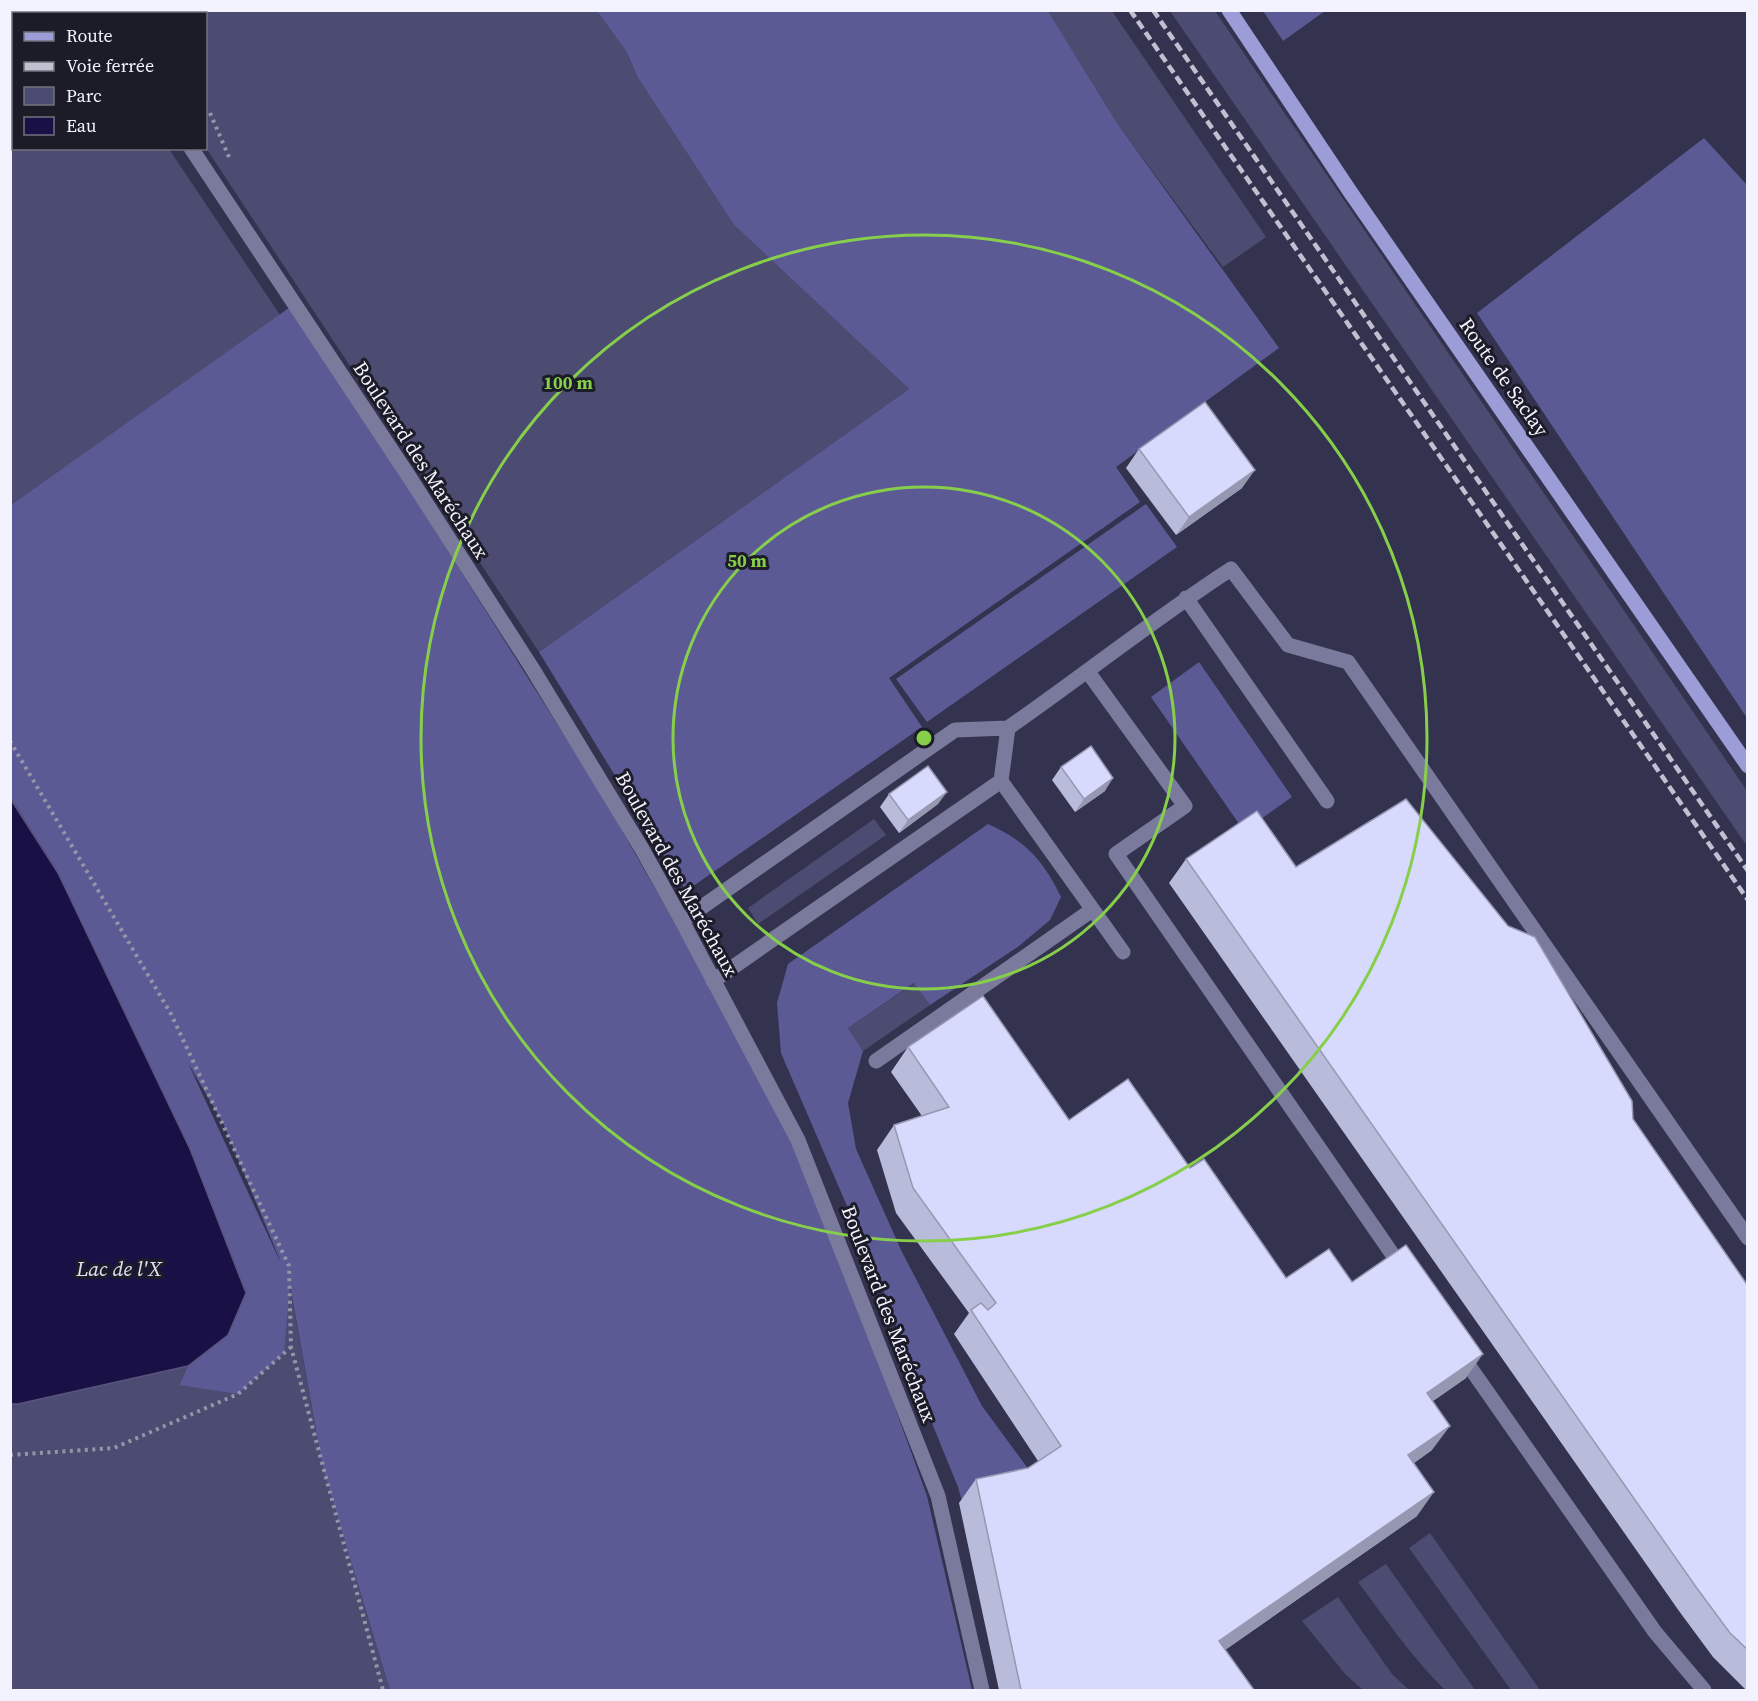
<svg xmlns="http://www.w3.org/2000/svg" width="1758" height="1701" viewBox="0 0 1758 1701" font-family="'Source Serif 4',serif">
  <rect width="100%" height="100%" fill="#33334f"/>
  <!-- green -->
  <path fill="#4c4c72" d="M11,11H77L79,13L14,14V148L169,149L280,315L11,505Z
    M114,11H597L626,51L638,78L734,225L909,389L539,652L206,148V14H116Z
    M1048,11H1112L1266,237L1223,267L1117,123Z
    M1170,11H1215L1747,791V846Z
    M874,819L886,835L758,924L748,908Z
    M915,983L930,1005L863,1051L848,1028Z
    M289,1282L323,1469L390,1690H11L10,1404H18L188,1366L179,1384Z
    M1430,1533L1540,1690H1511L1409,1548Z
    M1386,1564L1475,1690H1445C1412,1658 1386,1619 1358,1582Z
    M1338,1597L1392,1674L1409,1690H1363L1346,1675L1302,1621Z"/>
  <!-- forest -->
  <path fill="#5b5a95" fill-rule="evenodd" d="M597,11H1048L1117,123L1279,348L1116,467L1140,502L889,678L922,727L686,891L539,652L909,389L734,225L638,78L626,51Z
    M1263,11H1325L1283,41Z
    M1704,138L1747,185V718L1477,313Z
    M293,305L603,797L798,1140L927,1496L972,1690H390L323,1469L290,1285L284,1353L238,1394L179,1385L188,1366L228,1335L54,866L11,798V505ZM188,1063L223,1123L280,1260L279,1259Z
    M1146,504L1177,547L927,722L896,679Z
    M1199,662L1292,797L1244,831L1151,697Z
    M988,824C1026,841 1043,860 1061,897L1050,920L1019,946L930,1005L914,983L848,1028L863,1051L848,1103L856,1149L902,1252L982,1406L1032,1474L962,1501L958,1487L925,1406L885,1294L781,1053L777,1003L788,964Z"/>
  <!-- water -->
  <path fill="#191046" stroke="#5a547d" stroke-width="1.5" d="M10,798L58,873L190,1149L246,1293L228,1335L188,1366L18,1404H10Z"/>
  <g fill="none" stroke-linecap="round" stroke-linejoin="round">
    <!-- path -->
    <path stroke="#9595a8" stroke-width="4" stroke-dasharray="3 4.5" stroke-linecap="butt" d="M210,113L229,157
      M10,741L171,1014L289,1266L291,1347L383,1690
      M10,1455L114,1448L238,1394L291,1347"/>
    <!-- service -->
    <path stroke="#7a7b9c" stroke-width="15" d="M99,10L101,14
      M191,148L408,475L532,668L642,849L682,921L798,1140L938,1496L982,1690
      M1186,598L1327,801
      M1088,672L1185,806L1116,854L1404,1271
      M1001,781L1123,952
      M682,921L955,730L1008,728
      M713,981L1001,781L1008,728C1083,676 1154,619 1231,569L1288,645L1348,662L1748,1238
      M876,1061L1092,910
      M1460,1353L1655,1632L1704,1690"/>
    <!-- primary -->
    <path stroke="#9c9cd7" stroke-width="15" d="M1229,10L1351,193L1748,766"/>
    <!-- rail -->
    <path stroke="#c0c1d0" stroke-width="4.5" stroke-dasharray="9 4.5" stroke-linecap="butt" d="M1130,10L1748,900
      M1153,10L1748,871"/>
  </g>
  <!-- wall -->
  <path fill="#b9bbda" d="M1139,449L1242,488L1176,535L1126,468Z
    M1061,767L1105,791L1075,812L1052,780Z
    M889,794L938,804L899,833L880,807Z
    M1186,859L1296,867L1633,1119L1748,1286V1690H1746L1713,1657L1679,1611L1169,883Z
    M908,1047L1069,1120L1190,1168L1286,1278L1352,1282L1466,1378L1433,1401L1432,1450L1414,1463L1417,1516L1225,1650L1254,1690H999L959,1503L976,1479L1028,1468L1038,1461L954,1334L969,1313L896,1213L877,1150L894,1125L922,1116L891,1072Z"/>
  <!-- shaded-wall -->
  <path fill="#9698b1" d="M1255,470L1242,488L1176,535L1189,517Z
    M1113,778L1105,791L1075,812L1084,799Z
    M947,792L938,804L899,833L908,820Z
    M1483,1354L1466,1378L1410,1417L1427,1393Z
    M1450,1426L1432,1450L1391,1479L1408,1455Z
    M1434,1492L1417,1516L1202,1666L1219,1641Z"/>
  <!-- building -->
  <path fill="#d7d9fd" stroke="#9698b1" stroke-width="1.5" d="M1205,402L1255,470L1189,517L1139,449Z
    M1091,746L1113,778L1084,799L1061,767Z
    M928,766L947,792L908,820L889,794Z
    M1406,799L1508,926L1535,937L1632,1101L1633,1119L1748,1286V1650L1730,1633L1696,1587L1186,859L1257,811L1296,867Z
    M983,996L1069,1120L1128,1079L1190,1168L1204,1159L1286,1278L1329,1249L1352,1282L1406,1245L1483,1354L1427,1393L1450,1426L1408,1455L1434,1492L1219,1641L1254,1690H1021L976,1479L1028,1468L1061,1446L971,1310L981,1303L988,1310L996,1303L913,1188L894,1125L949,1107L908,1047Z"/>
  <!-- distance rings -->
  <g fill="none" stroke="#87cf4b" stroke-width="3">
    <circle cx="924" cy="738" r="251"/>
    <circle cx="924" cy="738" r="503"/>
  </g>
  <g text-anchor="middle" dominant-baseline="central" stroke-width="6" stroke-linejoin="round" paint-order="stroke">
    <!-- street labels -->
    <g font-size="20" fill="#f2f3fe" stroke="#1c1c29">
      <text transform="translate(1504 377) rotate(55)">Route de Saclay</text>
      <text transform="translate(421 460) rotate(57)">Boulevard des Maréchaux</text>
      <text transform="translate(677 874) rotate(61)">Boulevard des Maréchaux</text>
      <text transform="translate(889 1314) rotate(69)">Boulevard des Maréchaux</text>
    </g>
    <!-- water labels -->
    <g font-size="21" font-style="italic" fill="#e0e1f4" stroke="#1c1c29">
      <text x="119" y="1268">Lac de l'X</text>
    </g>
  </g>
  <circle cx="924" cy="738" r="9" fill="#87cf4b" stroke="#1c1c29" stroke-width="3"/>
  <g font-size="18" text-anchor="middle" font-weight="bold" fill="#87cf4b" stroke="#1c1c29" stroke-width="6" stroke-linejoin="round" paint-order="stroke">
    <text x="568" y="389">100 m</text>
    <text x="747" y="567">50 m</text>
  </g>
  <!-- border -->
  <rect width="1758" height="1701" fill="none" stroke="#f2f3fe" stroke-width="24"/>
  <!-- legend -->
  <rect x="12" y="12" width="195" height="138" fill="#1c1c29" stroke="#72727e" stroke-width="1.5"/>
  <rect x="24" y="32" width="30" height="9" fill="#9c9cd7" stroke="#72727e" stroke-width="1.5"/>
  <text x="66" y="42" font-size="18" fill="#f2f3fe">Route</text>
  <rect x="24" y="62" width="30" height="9" fill="#c0c1d0" stroke="#72727e" stroke-width="1.5"/>
  <text x="66" y="72" font-size="18" fill="#f2f3fe">Voie ferrée</text>
  <rect x="24" y="87" width="30" height="18" fill="#4c4c72" stroke="#72727e" stroke-width="1.5"/>
  <text x="66" y="102" font-size="18" fill="#f2f3fe">Parc</text>
  <rect x="24" y="117" width="30" height="18" fill="#191046" stroke="#72727e" stroke-width="1.5"/>
  <text x="66" y="132" font-size="18" fill="#f2f3fe">Eau</text>
</svg>
